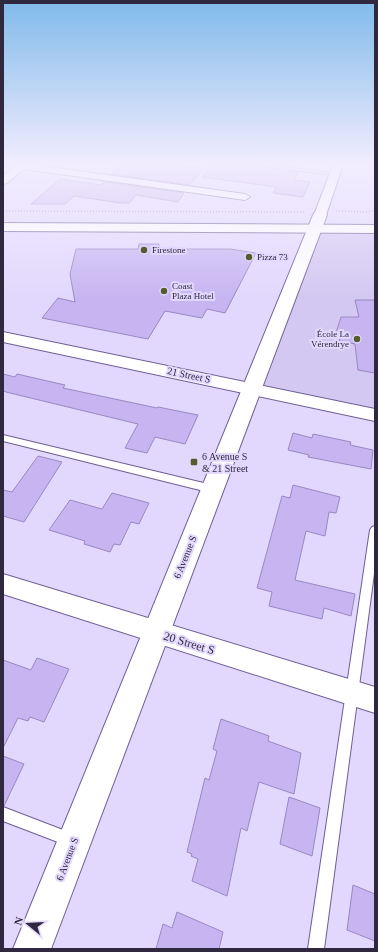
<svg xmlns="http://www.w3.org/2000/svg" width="378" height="952" viewBox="0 0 378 952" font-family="Georgia,serif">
  <rect width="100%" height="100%" fill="#e2d8fd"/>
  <!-- built -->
  <path fill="#d3c8f1" d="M315,228L375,229V415L252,389Z"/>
  <!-- building -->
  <path fill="#c6b5f1" stroke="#9988c1" d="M120,165H175L203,168L190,185L111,174Z
    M212,165H261L264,167L298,172L294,180L310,182L303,197L273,193L276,187L202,177Z
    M60,179L101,185L104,182L184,193L178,202L136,195L129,203H121L74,196L65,204H31Z
    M139,244H159V249H230L256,253L225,313L207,309L202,318L165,311L148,339L42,318L58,298L75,302L70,274L76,249H138Z
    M355,300H375V373L358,370L355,344L339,341L340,337L335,336L341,317H359Z
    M3,374L15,377L17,374L65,385L63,388L157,408L158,407L198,415L185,444L155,437L147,453L125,448L138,424L6,392L3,391Z
    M293,433L312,438L313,434L351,442L350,445L373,450L371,469L308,457L309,455L288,450Z
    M38,456L62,462L24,522L3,516V490L12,492Z
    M293,485L340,497L336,513L329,512L325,536L306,531L295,580L355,594L351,616L324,608L322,619L269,606L272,592L257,588L282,496L290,498Z
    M112,493L149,503L139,524L131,522L120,545L114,544L110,552L84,544L85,541L49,530L70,500L102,509Z
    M37,658L69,669L44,722L30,717L28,721L18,718L3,748V660L31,670Z
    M221,719L269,736L268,741L301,753L294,794L259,782L247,831L241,828L227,896L192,881L198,859L191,856L192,854L187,852L205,778L209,780L217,751L213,749Z
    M3,756L24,764L4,806H3Z
    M289,797L320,808L312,856L280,844Z
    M353,885L375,894V941L347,930Z
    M177,912L223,932L219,949H156L163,924L172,928Z"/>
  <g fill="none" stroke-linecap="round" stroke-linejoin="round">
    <!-- lane casing -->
    <g stroke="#6f5f95" stroke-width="2">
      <path id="lane" d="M262,165H273L337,174L335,175L264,166Z
        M3,435L212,485L215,487L217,489L215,491L212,493L3,441Z
        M375,526V566L324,949H308L370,530L372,527Z
        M3,807L76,835L78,840L76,845L71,847L3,821Z"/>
    </g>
    <!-- street casing -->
    <g stroke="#6f5f95" stroke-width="2">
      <path id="street" d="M10,165H35L245,194L250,197L245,200L24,169L7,183L3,184V176L13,168Z
        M333,165H343L326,215L320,218L316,217L314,215Z
        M3,332L375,409V421L3,342Z
        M3,574L375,687V713L3,594Z"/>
    </g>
    <!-- secondary casing -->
    <g stroke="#6f5f95" stroke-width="2">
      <path id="secondary" d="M320,211L325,212L327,215L51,949H13L313,215L315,212Z"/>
    </g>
    <!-- primary casing -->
    <g stroke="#6f5f95" stroke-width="2">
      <path id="primary" d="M3,223L375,225V233L3,231Z"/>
    </g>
    <!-- path -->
    <path stroke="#9f97b6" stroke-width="1.5" stroke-dasharray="1 2" stroke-linecap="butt" d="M3,211L305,212
      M336,211L367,212L375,210"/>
    <!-- lane -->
    <use href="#lane" fill="#fff" fill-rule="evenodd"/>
    <!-- street -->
    <use href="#street" fill="#fff" fill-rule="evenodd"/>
    <!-- secondary -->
    <use href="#secondary" fill="#fff" fill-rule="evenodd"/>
    <!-- primary -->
    <use href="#primary" fill="#fff" fill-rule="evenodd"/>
  </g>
  <!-- sky -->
  <linearGradient id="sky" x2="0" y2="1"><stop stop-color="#80baea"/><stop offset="0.55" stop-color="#f2edfe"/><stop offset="1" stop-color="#f2edfe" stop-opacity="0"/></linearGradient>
  <rect width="378" height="298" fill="url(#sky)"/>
  <!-- markers -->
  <g fill="#545c2b" stroke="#e2d8fd" stroke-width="1.5">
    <circle cx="144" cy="250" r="4"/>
    <circle cx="249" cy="257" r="4"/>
    <circle cx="164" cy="291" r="4"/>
    <circle cx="357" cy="339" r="4"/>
    <rect x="190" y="458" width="8" height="8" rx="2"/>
  </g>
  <g text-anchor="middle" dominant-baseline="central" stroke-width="4" stroke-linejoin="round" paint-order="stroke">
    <!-- far-poi labels -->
    <g font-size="9" fill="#2f283f" stroke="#e2d8fd" text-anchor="start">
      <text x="152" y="250">Firestone</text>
      <text x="257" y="257">Pizza 73</text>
      <text x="172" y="286">Coast<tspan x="172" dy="10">Plaza Hotel</tspan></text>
      <text x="349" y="334" text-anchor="end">École La<tspan x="349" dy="10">Vérendrye</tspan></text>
    </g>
    <!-- street labels -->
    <g font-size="10" fill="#2f283f" stroke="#e2d8fd">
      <text transform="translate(189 375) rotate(12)">21 Street S</text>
      <text transform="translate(185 557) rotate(-68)">6 Avenue S</text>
      <text transform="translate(67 859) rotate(-69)">6 Avenue S</text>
    </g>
    <!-- poi labels -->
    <g font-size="10" fill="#2f283f" stroke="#e2d8fd" text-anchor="start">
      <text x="202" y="456">6 Avenue S<tspan x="202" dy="12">&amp; 21 Street</tspan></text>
    </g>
    <!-- near-street labels -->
    <g font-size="12" fill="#2f283f" stroke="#e2d8fd">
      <text transform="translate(189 643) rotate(17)">20 Street S</text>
    </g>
  </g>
  <!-- border -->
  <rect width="378" height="952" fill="none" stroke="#2f283f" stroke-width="8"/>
  <!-- north arrow -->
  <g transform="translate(28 924) rotate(288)" stroke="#e2d8fd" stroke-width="3" paint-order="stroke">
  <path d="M0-3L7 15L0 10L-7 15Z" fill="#2f283f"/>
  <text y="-6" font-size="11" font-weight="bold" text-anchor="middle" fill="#2f283f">N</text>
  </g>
</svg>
